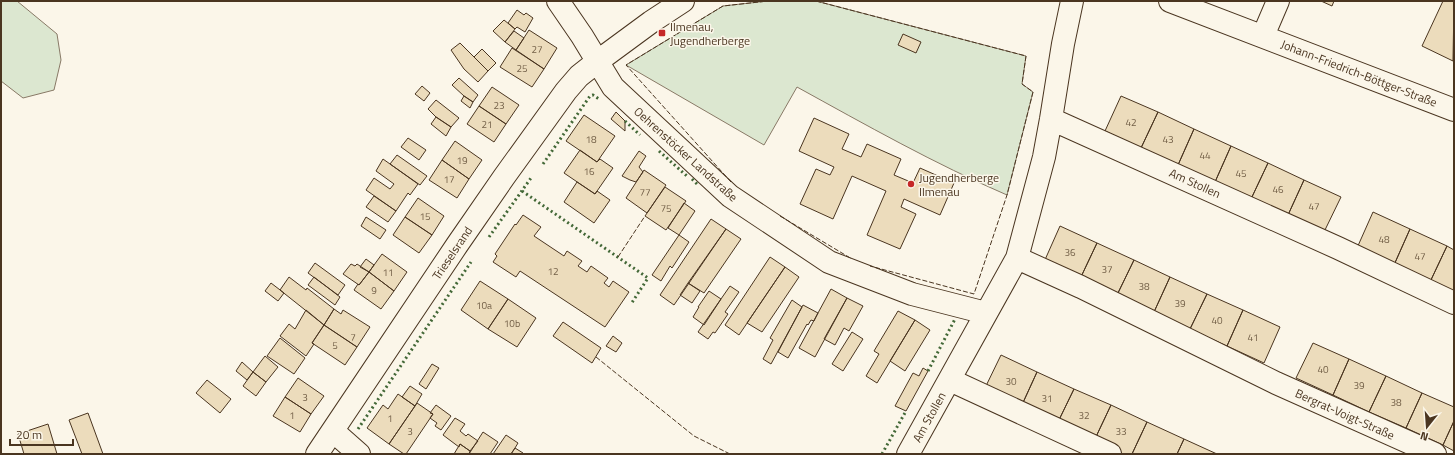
<svg xmlns="http://www.w3.org/2000/svg" width="1455" height="455" viewBox="0 0 1455 455" font-family="'Titillium Web',sans-serif">
  <rect width="100%" height="100%" fill="#fbf6e9"/>
  <!-- green -->
  <path fill="#dce7d0" stroke="#887966" d="M1,1H17L57,34L61,60L54,90L23,98L1,81Z
    M768,1H816L1026,56L1022,84L1033,92L1007,195C935,164 866,125 797,87L764,145L626,65L723,6Z"/>
  <!-- building -->
  <path fill="#ecdcbc" stroke="#4a3520" d="M1321,1H1334L1332,6Z
    M1443,1H1454L1453,61L1422,46Z
    M517,10L524,15L526,13L533,18L525,32L517,27L515,29L508,23Z
    M504,20L515,29L505,42L493,31Z
    M529,30L557,48L544,69L516,50Z
    M514,31L524,38L516,50L505,42Z
    M903,34L921,42L916,53L898,45Z
    M460,43L488,71L478,82L464,69L451,50Z
    M512,48L544,69L532,87L500,67Z
    M482,49L496,63L488,71L474,57Z
    M459,78L478,95L473,102L464,96L452,85Z
    M422,86L430,93L424,101L415,94Z
    M492,87L519,105L506,124L479,106Z
    M464,96L473,102L470,108L461,101Z
    M1121,96L1158,112L1141,148L1105,131Z
    M436,100L459,118L451,127L436,117L428,109Z
    M479,106L506,124L494,142L467,124Z
    M616,112L625,121V131L611,119Z
    M1158,112L1194,129L1178,165L1141,148Z
    M584,115L615,136L597,162L566,141Z
    M436,117L451,127L446,136L431,124Z
    M814,118L849,134L842,149L861,157L867,144L901,159L894,175L913,183L920,168L954,183L940,215L904,199L901,207L916,214L900,249L867,235L886,191L852,176L833,219L800,204L816,169L830,175L834,167L799,151Z
    M1194,129L1231,146L1215,182L1178,165Z
    M408,138L426,150L419,160L401,147Z
    M455,141L482,160L469,179L442,160Z
    M1231,146L1268,163L1251,199L1215,182Z
    M580,150L597,162L600,159L613,168L595,194L564,173Z
    M639,151L646,156L639,167L643,172L636,182L630,180L622,176Z
    M397,155L427,176L420,185L390,164Z
    M383,159L418,184L410,195L408,193L396,211L366,190L374,178L390,189L394,184L376,171Z
    M442,160L469,179L457,198L429,180Z
    M1268,163L1304,180L1288,215L1251,199Z
    M644,170L666,185L647,213L626,198Z
    M1304,180L1341,197L1324,232L1288,215Z
    M577,182L595,194L597,191L610,200L594,223L564,202Z
    M665,187L686,201L666,230L645,216Z
    M374,196L396,211L388,222L366,207Z
    M418,198L444,216L432,235L405,217Z
    M684,203L695,211L679,235L668,228Z
    M1373,212L1410,229L1394,265L1357,248Z
    M523,215L541,227L534,236L564,256L567,251L582,261L578,266L587,272L591,266L608,278L604,283L609,287L613,281L629,292L605,327L520,271L516,277L493,262L497,256L495,254L515,224L516,225Z
    M366,217L386,230L380,239L361,226Z
    M405,217L432,235L419,253L393,235Z
    M711,219L726,229L674,305L660,295Z
    M1060,226L1097,243L1080,279L1044,262Z
    M726,229L741,239L704,293L688,283Z
    M1410,229L1447,246L1430,282L1394,265Z
    M679,235L689,242L672,268L670,266L661,281L652,275Z
    M1097,243L1134,260L1117,295L1080,279Z
    M1447,246L1454,250V293L1430,282Z
    M382,254L407,272L394,291L369,272Z
    M770,257L785,267L739,335L725,325Z
    M366,259L374,265L369,272L360,267Z
    M1134,260L1170,277L1154,312L1117,295Z
    M315,263L345,285L338,295L308,273Z
    M351,264L355,266L357,264L369,272L359,285L343,274Z
    M785,267L799,277L762,332L747,323Z
    M369,272L394,291L381,309L354,290L358,284L359,285Z
    M289,277L306,290L307,288L334,309L324,325L280,290Z
    M314,277L340,297L335,305L308,285Z
    M1170,277L1207,294L1190,329L1154,312Z
    M480,281L508,299L488,329L461,310Z
    M271,283L284,293L278,301L265,291Z
    M688,283L700,291L692,303L680,295Z
    M730,286L739,292L725,312L728,314L715,333L713,332L708,339L698,332Z
    M831,289L847,298L815,357L799,348Z
    M709,291L721,299L704,325L693,317L699,307H698Z
    M1207,294L1243,310L1227,346L1190,329Z
    M847,298L863,306L849,331L844,328L835,345L824,339Z
    M508,299L536,318L517,347L488,329Z
    M792,300L802,307L771,364L763,359L773,340L770,338Z
    M803,305L818,313L814,321L811,320L808,325L807,324L788,358L778,352Z
    M334,309L341,314L343,310L370,327L357,347L324,325Z
    M306,310L324,325L312,343L314,344L306,356L280,336L289,324L295,329Z
    M1243,310L1280,327L1264,363L1227,346Z
    M898,311L915,320L877,383L866,376L879,354L874,351Z
    M915,320L930,330L905,371L890,361Z
    M563,322L601,348L592,363L553,336Z
    M324,325L357,347L345,365L312,343Z
    M852,332L863,339L843,371L832,364Z
    M613,336L622,343L616,352L606,346Z
    M280,338L305,358L294,374L267,356Z
    M1313,343L1349,359L1333,395L1296,378Z
    M1001,355L1037,372L1021,407L984,390Z
    M265,356L278,367L266,382L253,372Z
    M1349,359L1386,376L1369,412L1333,395Z
    M242,362L253,372L247,380L236,371Z
    M432,364L439,368L426,389L419,384Z
    M923,368L928,371L906,411L895,406L913,373L919,376Z
    M253,372L266,382L256,396L243,386Z
    M1037,372L1074,389L1057,424L1021,407Z
    M1386,376L1422,393L1406,428L1369,412Z
    M298,378L324,396L311,414L285,397Z
    M207,380L231,399L220,413L196,393Z
    M410,386L422,394L415,406L402,397Z
    M1074,389L1111,405L1094,441L1057,424Z
    M1422,393L1454,407V421L1443,445L1406,428Z
    M398,394L415,406L389,444L367,428L383,405L388,409Z
    M285,397L311,414L300,432L273,416Z
    M417,403L433,414L406,454H404L389,444Z
    M436,405L451,416L441,430L435,426L437,423L430,418L433,414L430,413Z
    M1111,405L1147,422L1132,454H1123L1094,441Z
    M88,413L103,454H82L69,420Z
    M455,418L465,424L460,431L466,436L468,434L478,441L470,451L460,444L459,447L443,435Z
    M1454,421V451L1443,445Z
    M1147,422L1184,439L1177,454H1132Z
    M48,424L57,454H24L18,434Z
    M483,432L498,442L490,454H469Z
    M506,435L518,443L515,448L511,454H493Z
    M1184,439L1217,454H1177Z
    M460,444L470,451L469,454H454Z
    M515,448L523,453L522,454H511Z"/>
  <g fill="none" stroke-linecap="round" stroke-linejoin="round">
    <!-- minor casing -->
    <g stroke="#4a3520" stroke-width="24">
      <path id="minor" d="M558,1L582,36L613,87L730,196L829,262L912,294L986,313
        M1170,1L1454,110
        M1263,36L1278,1
        M1051,119L1338,248L1454,303
        M1017,258L1081,287L1276,383L1435,454
        M950,380L1110,454
        M333,431L359,454
        M317,454L457,245L504,177L566,91L579,76L598,61L651,22L683,1
        M908,454L1017,258L1044,157L1051,119L1063,44L1072,1"/>
    </g>
    <!-- minor -->
    <use href="#minor" stroke="#fbf6e9" stroke-width="22"/>
    <!-- hedge -->
    <path stroke="#436837" stroke-width="3" stroke-dasharray="2 3" stroke-linecap="butt" d="M625,121L640,135
      M659,151L688,177
      M543,164L590,96L593,95L599,99
      M692,179L697,184
      M522,191L648,278L631,304
      M489,237L531,178
      M928,371L955,319
      M358,429L471,262
      M882,454L906,411"/>
    <!-- fence -->
    <path stroke="#4a3520" stroke-width="1" stroke-dasharray="5 2" stroke-linecap="butt" d="M816,1L1026,56L1022,84L1033,92L1007,195L974,294L870,266
      M731,182L626,65L723,6L768,1
      M780,216L852,259
      M618,257L645,216
      M596,357L694,436L730,454"/>
  </g>
  <!-- markers -->
  <g fill="#c62828" stroke="#fbf6e9" stroke-width="1.5">
    <rect x="658" y="29" width="8" height="8" rx="2"/>
    <circle cx="911" cy="184" r="4"/>
  </g>
  <g text-anchor="middle" dominant-baseline="central" stroke-width="3" stroke-linejoin="round" paint-order="stroke">
    <!-- number labels -->
    <g font-size="10" fill="#725f47">
      <text x="537" y="49">27</text>
      <text x="522" y="68">25</text>
      <text x="499" y="105">23</text>
      <text x="1131" y="122">42</text>
      <text x="487" y="124">21</text>
      <text x="591" y="139">18</text>
      <text x="1168" y="139">43</text>
      <text x="1205" y="155">44</text>
      <text x="462" y="160">19</text>
      <text x="589" y="171">16</text>
      <text x="1241" y="173">45</text>
      <text x="449" y="179">17</text>
      <text x="1278" y="189">46</text>
      <text x="645" y="192">77</text>
      <text x="1314" y="206">47</text>
      <text x="666" y="208">75</text>
      <text x="425" y="216">15</text>
      <text x="1384" y="239">48</text>
      <text x="1070" y="252">36</text>
      <text x="1420" y="256">47</text>
      <text x="1107" y="269">37</text>
      <text x="553" y="271">12</text>
      <text x="388" y="272">11</text>
      <text x="1144" y="286">38</text>
      <text x="374" y="290">9</text>
      <text x="1180" y="303">39</text>
      <text x="484" y="305">10a</text>
      <text x="1217" y="320">40</text>
      <text x="512" y="323">10b</text>
      <text x="353" y="337">7</text>
      <text x="1253" y="337">41</text>
      <text x="335" y="345">5</text>
      <text x="1323" y="369">40</text>
      <text x="1011" y="381">30</text>
      <text x="1359" y="385">39</text>
      <text x="305" y="397">3</text>
      <text x="1047" y="398">31</text>
      <text x="1396" y="402">38</text>
      <text x="292" y="415">1</text>
      <text x="1084" y="415">32</text>
      <text x="390" y="418">1</text>
      <text x="410" y="431">3</text>
      <text x="1121" y="431">33</text>
    </g>
    <!-- poi labels -->
    <g font-size="12" fill="#4a3520" stroke="#fbf6e9" text-anchor="start">
      <text x="670" y="26">Ilmenau,<tspan x="670" dy="14">Jugendherberge</tspan></text>
      <text x="919" y="177">Jugendherberge<tspan x="919" dy="14">Ilmenau</tspan></text>
    </g>
    <!-- street labels -->
    <g font-size="12" fill="#4a3520" stroke="#fbf6e9">
      <text transform="translate(1359 73) rotate(21)">Johann-Friedrich-Böttger-Straße</text>
      <text transform="translate(686 154) rotate(42)">Oehrenstöcker Landstraße</text>
      <text transform="translate(1195 183) rotate(24)">Am Stollen</text>
      <text transform="translate(452 253) rotate(-56)">Trieselsrand</text>
      <text transform="translate(1345 414) rotate(24)">Bergrat-Voigt-Straße</text>
      <text transform="translate(929 417) rotate(-61)">Am Stollen</text>
    </g>
  </g>
  <!-- border -->
  <rect width="1455" height="455" fill="none" stroke="#4a3520" stroke-width="4"/>
  <!-- north arrow -->
  <g transform="translate(1427 427) rotate(197)" stroke="#fbf6e9" stroke-width="3" paint-order="stroke">
  <path d="M0-3L7 15L0 10L-7 15Z" fill="#4a3520"/>
  <text y="-6" font-size="11" font-weight="bold" text-anchor="middle" fill="#4a3520">N</text>
  </g>
  <!-- scale -->
  <path d="M10 439v6h63v-6" fill="none" stroke="#4a3520" stroke-width="2"/>
  <text x="16" y="439" font-size="12" fill="#4a3520" stroke="#fbf6e9" stroke-width="3" paint-order="stroke">20 m</text>
</svg>
